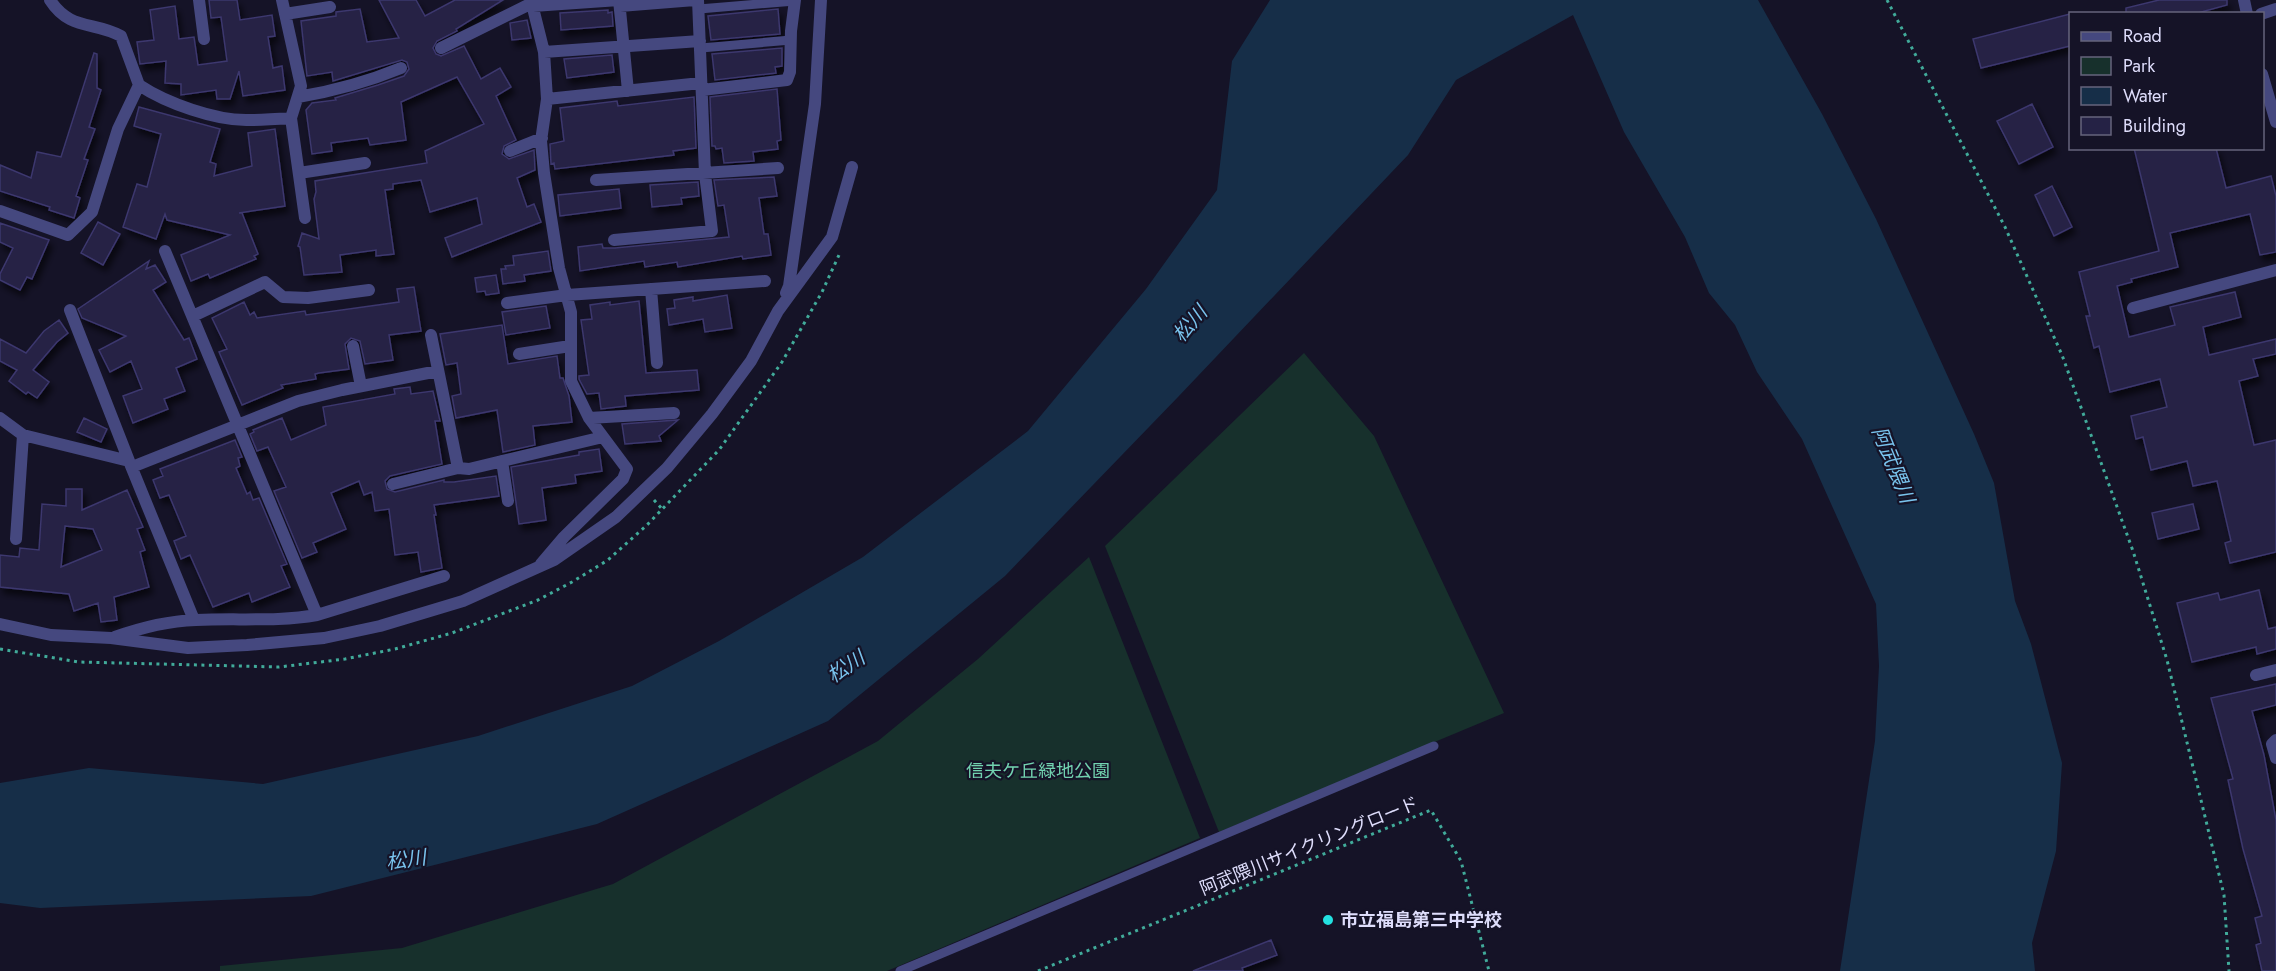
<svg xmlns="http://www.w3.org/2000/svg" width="2276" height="971" viewBox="0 0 2276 971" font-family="Jost,'Noto Sans JP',sans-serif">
  <defs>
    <filter id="shadow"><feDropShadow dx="3.5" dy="6" stdDeviation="3" flood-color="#0009"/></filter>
  </defs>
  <rect width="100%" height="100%" fill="#151327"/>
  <!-- green -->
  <path fill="#17302c" d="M1304,353L1374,436L1504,713L1219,832L1105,546Z
    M1089,557L1200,838L887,971H220V966L402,948L613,884L878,741L978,659Z"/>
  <!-- water -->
  <path fill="#162e48" d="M1270,0H1758L1822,114L1876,219L1974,434L1994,483L2015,601L2031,644L2062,763L2056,851L2032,943L2035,971H1840L1875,741L1879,666L1876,604L1802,439L1757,372L1735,325L1709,293L1685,237L1624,132L1573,15L1456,80L1408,155L1178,397L1005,576L828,721L597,824L311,896L40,908L0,903V783L89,768L263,784L478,736L632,686L719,641L863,557L1028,431L1146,289L1217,190L1232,61Z"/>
  <!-- building -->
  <path fill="#252245" stroke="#3c376e" stroke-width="1.5" fill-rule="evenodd" filter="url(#shadow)" d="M209,0H237L240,20L272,15L275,36L268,37L273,68L282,66L285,90L243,96L239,71L230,99H217L216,90L181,95V84L165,83L166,61L140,64L137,42L154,40L150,10L175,6L179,39L194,37L198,65L227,61L221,17L211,18Z
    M379,0H416L425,16L455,0H503L456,29L457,31L437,41L433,48L436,54L441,56L464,46L481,79L500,68L511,87L496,96L516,140L504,146L502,154L509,159L534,150L535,170L517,178L527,207L534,204L541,222L452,257L445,238L482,224L477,198L430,212L421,180L393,184V189L385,190L394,254L376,256V250L340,255L342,272L304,275L300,247L298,246L302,233L319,239L314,199L316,192L315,181L427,163L425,151L484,124L457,77L401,102L406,140L370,145L368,138L331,143L332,151L312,154L306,110L312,103L336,100L335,98L378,85L404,76L409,69L407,62L402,60L333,81L332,72L307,76L301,21L336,16V12L360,9L367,42L399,38Z
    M2159,0H2227V5L2194,14H2126V8Z
    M778,9L780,34L711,40L708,16Z
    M608,10V13L612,12L613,26L561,30L560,13Z
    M2070,14V46L1981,68L1973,39Z
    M527,20L531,38L512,40L510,23Z
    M782,48V66L775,67L776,73L715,80L712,54Z
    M94,53L97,54V88L101,90L89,127L95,129L84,159L88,160L76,196L80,198L74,218L49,210L50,207L0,191V165L31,178L37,152L61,157Z
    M612,55L614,72L567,78L564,59Z
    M777,89L781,140L777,141L778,149L753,152L754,161L724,163L722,148L716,149L715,146H712L710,97Z
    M694,97L696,148L673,151L674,155L555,169L554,163L551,164L550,144L564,141L560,108L617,101L618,106Z
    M2032,104L2053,147L2019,164L1997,121Z
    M139,107L220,129L210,162L216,164L214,176L252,166L248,133L275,129L285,206L239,213H242L258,254L254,256L256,259L210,278L208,274L191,281L181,255L230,235L167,220L165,214L156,239L123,227L137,184L147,187L161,134L134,126Z
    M2134,148H2216L2226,188L2271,176L2276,196V252L2260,255L2250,214L2170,233L2178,267L2131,279L2132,282L2117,286L2129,337L2175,325L2170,307L2235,292L2241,317L2203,327L2209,355L2276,339V354L2253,359L2258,376L2239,381L2254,445L2276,440V552L2230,563L2225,543L2231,541L2217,481L2193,486L2187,461L2151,470L2143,437L2136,439L2131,416L2167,407L2160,379L2110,392L2099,346L2094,348L2086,316H2090L2079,272L2159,251Z
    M774,177L777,196L759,198L764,234H768L771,255L743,259L742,256L678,267L677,262L645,267L644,261L580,271L578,247L602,244L603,248H615L729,237L724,205L718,206L714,180Z
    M698,182L699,196L681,198L682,204L652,207L650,185Z
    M2052,186L2072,227L2054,236L2035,195Z
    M619,189L621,208L560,216L558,195Z
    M98,222L120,234L103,265L81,253Z
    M0,223L49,240L32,279L27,277L20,290L0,280V274L13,248L0,242Z
    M548,251L551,271L524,275L525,281L503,284L501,269H506L505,266L514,265L513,256Z
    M149,261L146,269L155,265L166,282L153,290L184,340L189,338L197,359L176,368L185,391L164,399L168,409L133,423L123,396L142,389L131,361L110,372L99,350L126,336L82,318L78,309Z
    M496,275L499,293L486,295L485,291L477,292L475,278Z
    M414,287L421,331L389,335L393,360L365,364L360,341L351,338L345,344L349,369L319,373L315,374L316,379L281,385L283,388L242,405L219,352L227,349L212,318L244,302L250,315L254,312L257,318L305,311L306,315L399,302L397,289Z
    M727,295L732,328L705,332L703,319L669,325L667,309L675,308L674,300L693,297V301Z
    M639,301L646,373L697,370L699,390L625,396L626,406L601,409L599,393L587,394L579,379V376L589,375L581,320L592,319L590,305L610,302V305Z
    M546,306L550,328L506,335L502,312Z
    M59,320L68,333L57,342L33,370L49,382L37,398L28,392L26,394L9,381L17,370L0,361V339L26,353L44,331Z
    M502,325L508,364L557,356L560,378H563L569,396L572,422L533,426L535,445L503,452L497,410L456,418L452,396L461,394L457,363L446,365L440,334Z
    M410,387L411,394L433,391L440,421H435L442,464L390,476L385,481L387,489L395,492L444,480V482H454L496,476L499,496L434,505L436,515H434L442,568L421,572L418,552L395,555L389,509L375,511L372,492L364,495L359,481L331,493L346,529L313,543L317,552L302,558L274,491L286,487L268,447L257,451L250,434L254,432L253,430L282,418L291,440L326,425L323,407L395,394L394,389Z
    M84,418L107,429L101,442L77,432Z
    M678,420L659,436L661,441L625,444L622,424Z
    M235,440L242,457L238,458L240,466L236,468L247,494L250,492L253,500L259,498L287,564L281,566L290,587L252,602L249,593L213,607L190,555L181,559L174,541L186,536L169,495L160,498L153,480L163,476L160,469Z
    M599,449L602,471L575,475L576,483L542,488L546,520L519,524L511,467L579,455V452Z
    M66,489H82V510L127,490L143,527L137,529L145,550L140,552L149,587L114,597L117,620L101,622L98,603L74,611L69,594L0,587V555L19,557L20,548L39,550L42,504L66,506ZM65,526L93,529L102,550L61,567Z
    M2193,504L2199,529L2158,539L2152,513Z
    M2259,590L2268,629L2276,627V649L2257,654L2256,647L2192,662L2177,603L2218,593L2220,600Z
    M2276,684V705L2252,711L2264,755L2276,820V971H2262L2256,945L2261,943L2255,918L2262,916L2243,849L2228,780L2233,779L2211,698Z
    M1271,940L1277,955L1242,968L1243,971H1193Z"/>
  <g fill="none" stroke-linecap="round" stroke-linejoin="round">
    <!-- path -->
    <path stroke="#41ab9a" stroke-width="3" stroke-dasharray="3 4.5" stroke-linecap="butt" d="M1887,0L2005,227L2062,355L2133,551L2167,660L2224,895L2229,971
      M654,500L662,509
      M0,649L79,662L279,667L345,659L395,649L452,633L538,600L572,582L608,560L646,526L719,450L782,362L822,292L839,255
      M1038,971L1431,810L1461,861L1489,971"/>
    <!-- lane -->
    <path stroke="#45487f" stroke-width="9" d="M699,9L795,1
      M701,48L791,40
      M900,971L1434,746"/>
    <!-- street -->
    <path stroke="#45487f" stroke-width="12" d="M50,0C70,31 94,21 121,36L139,85
      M199,0L204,39
      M282,0L301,86L291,118L305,218
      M531,0L544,52L547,99L541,141L544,173L559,268L571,312V381L589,418L627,469L623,479L564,537L541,564
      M2244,0L2247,14
      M533,6L619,0L628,91
      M620,6L695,0
      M285,14L330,7
      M2261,14L2276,9
      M441,48L532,3
      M544,52L700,41
      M2262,74L2276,122
      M702,90L787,80L790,72L791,31L795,0
      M298,97C334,91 367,82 401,68
      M547,99L701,83
      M510,151L542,138
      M299,173L365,163
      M596,180L778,168
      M0,211L68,235L92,212L118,129L139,85C166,103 216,121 249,120C262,120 277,119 291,118
      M614,240L712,231L705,174L698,0
      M651,289L657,363
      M786,293L789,286L815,104L821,0
      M507,303L567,295L765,281
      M2133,308L2276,270
      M70,310L129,461L194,620
      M193,316L265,282L283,297L308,298L369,290
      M431,335L458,468
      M353,346L361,386
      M519,354L570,346
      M0,418L23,435L129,461
      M589,418L674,413
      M502,461L508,501
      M132,467L298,401L342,390L438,371
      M393,484L458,468L469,469L603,437
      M16,539L23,435
      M317,615L444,576
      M0,624L51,635L111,638L188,648L247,645L324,638L380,626L463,601L554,560L616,517L667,468L712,414L751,361L778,311L832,237L852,167
      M115,637C140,628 170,621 196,620C237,618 277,622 317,615L165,251
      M2256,675L2276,670
      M2276,740L2272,744L2276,758"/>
  </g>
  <!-- markers -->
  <circle fill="#23e1e1" stroke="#151327" stroke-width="2" cx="1328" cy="920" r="6"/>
  <g text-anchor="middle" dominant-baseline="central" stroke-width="4.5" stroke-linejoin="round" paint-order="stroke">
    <!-- park labels -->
    <g font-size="18" fill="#72d2b0" stroke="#151327">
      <text x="1038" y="771">信夫ケ丘緑地公園</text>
    </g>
    <!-- street labels -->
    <g font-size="18" fill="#deddfb" stroke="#151327">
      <text transform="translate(1309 846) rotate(-22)">阿武隈川サイクリングロード</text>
    </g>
    <!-- poi labels -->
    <g font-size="18" font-weight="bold" fill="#deddfb" stroke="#151327" text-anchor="start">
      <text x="1340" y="920">市立福島第三中学校</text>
    </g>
    <!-- water labels -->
    <g font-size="20" font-style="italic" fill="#79c3ed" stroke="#151327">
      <text transform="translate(1190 324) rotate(-49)">松川</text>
      <text transform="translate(1893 465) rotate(68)">阿武隈川</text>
      <text transform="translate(846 667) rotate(-34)">松川</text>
      <text transform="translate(406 860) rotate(-8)">松川</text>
    </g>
  </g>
  <!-- legend -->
  <rect x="2069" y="12" width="195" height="138" fill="#151327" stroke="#65647c" stroke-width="1.5"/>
  <rect x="2081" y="32" width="30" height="9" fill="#45487f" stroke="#65647c" stroke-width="1.5"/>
  <text x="2123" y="42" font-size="18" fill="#deddfb">Road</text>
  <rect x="2081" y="57" width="30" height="18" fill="#17302c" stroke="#65647c" stroke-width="1.5"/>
  <text x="2123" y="72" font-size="18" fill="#deddfb">Park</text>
  <rect x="2081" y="87" width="30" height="18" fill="#162e48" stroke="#65647c" stroke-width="1.5"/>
  <text x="2123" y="102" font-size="18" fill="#deddfb">Water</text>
  <rect x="2081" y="117" width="30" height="18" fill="#252245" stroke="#65647c" stroke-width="1.5"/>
  <text x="2123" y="132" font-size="18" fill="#deddfb">Building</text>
</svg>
